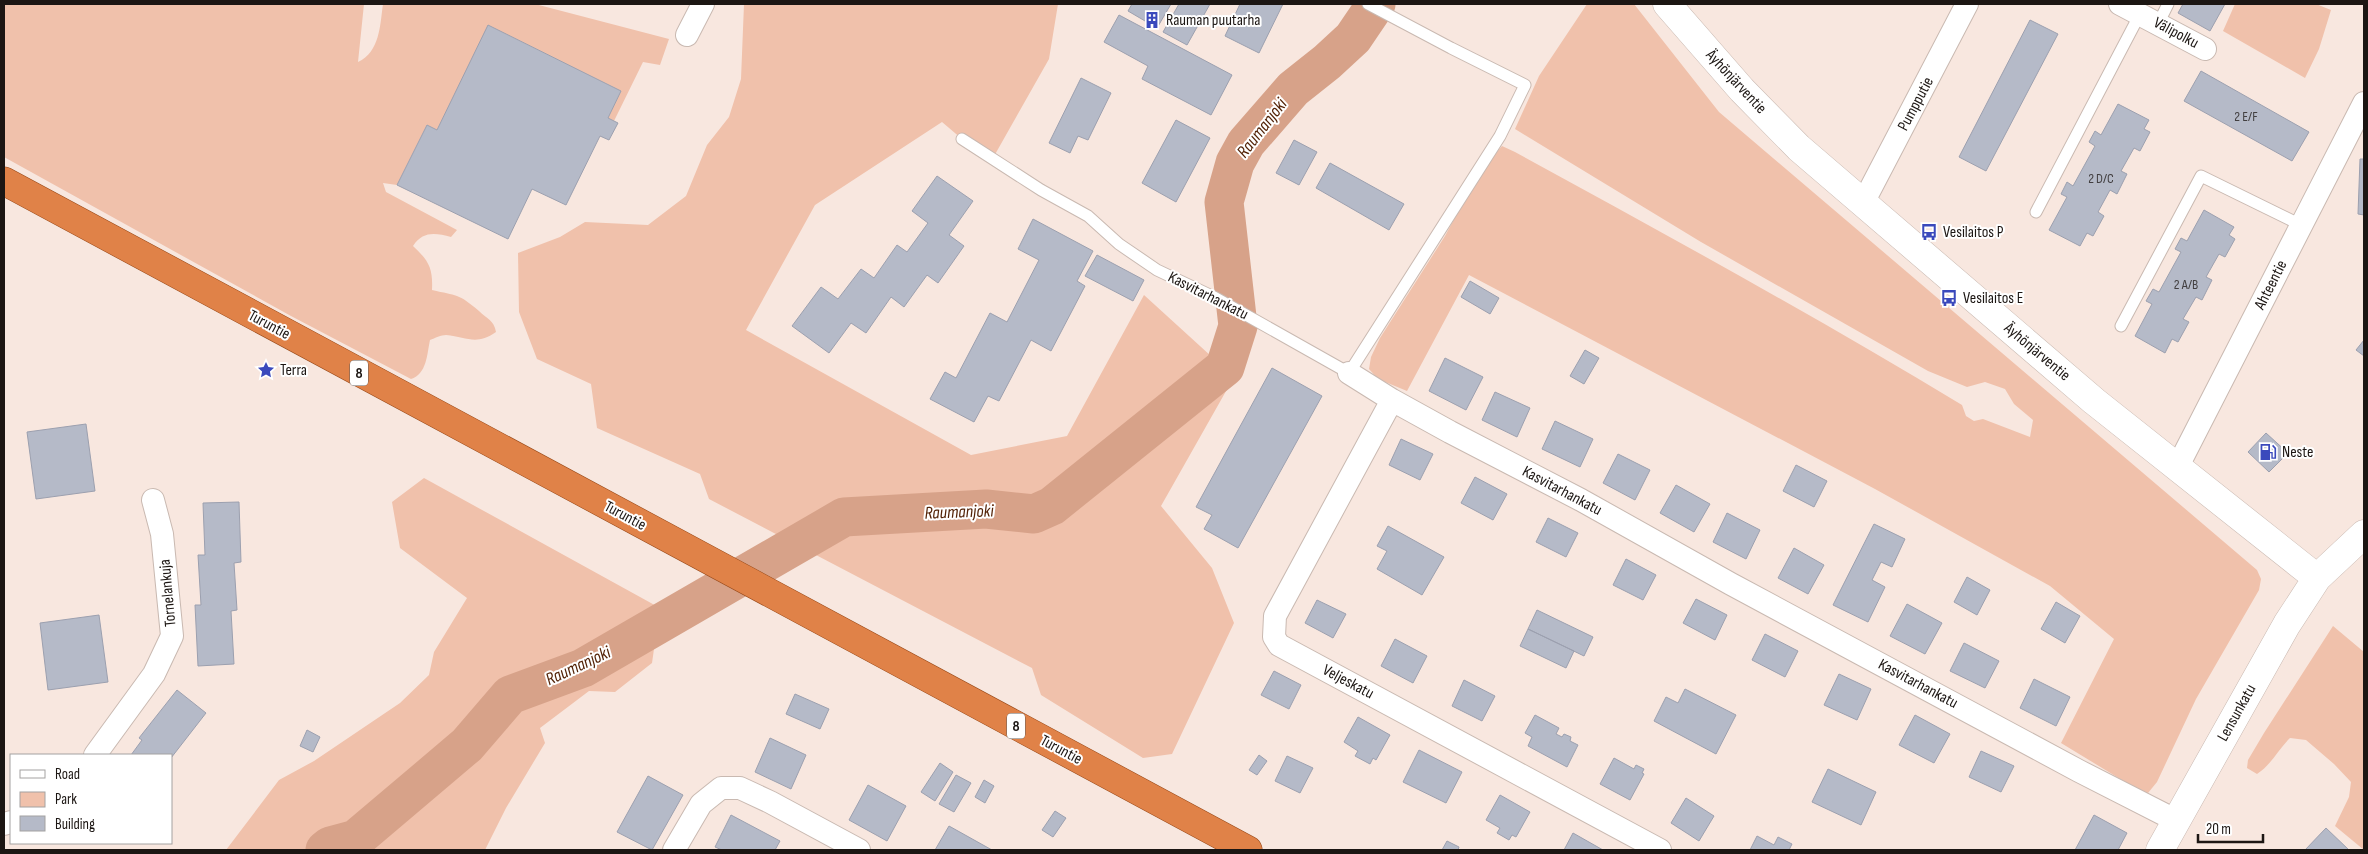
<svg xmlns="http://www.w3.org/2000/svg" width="2368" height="854" viewBox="0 0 2368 854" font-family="'Sofia Sans Condensed',sans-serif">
  <rect width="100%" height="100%" fill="#f8e7df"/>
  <!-- green -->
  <path fill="#f0c1ab" d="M4,4H364L358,62C380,52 380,25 383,4H535L669,39L660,65L643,62L614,121L608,118L621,91L489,26L437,130L427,125L397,185L383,183L386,192L457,230L451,237C435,233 423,231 413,246C429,261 433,268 432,290C457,296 458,293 479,311C487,319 494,320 496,332C476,346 467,337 446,335C441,335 435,338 430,340C427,354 427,374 411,379L291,316L4,157Z
    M744,4H1058L1049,59L993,158L962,139L942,122L815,205L746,330L971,455L1067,436L1144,295L1234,377L1161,506L1212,568L1234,623L1172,754L1143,758L1041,695L1032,668L709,499L700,474L597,428L591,384L537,359L519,312L518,253L560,237L585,222L648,225L686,196L707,145L729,117L741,79Z
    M1587,4H1634L1719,112L2257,570L2261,579L2259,590L2196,699L2157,782L2148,793L2140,791L2061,743L2114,639L2050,586L1875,489L1469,275L1407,391L1378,379L1369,369L1371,357L1380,338L1445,236L1480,171L1502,146L1515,152C1665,234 1815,316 1962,405L1966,416L1974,421L1983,419L2030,437L2033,420L2014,404L2005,389L1985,382L1967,387L1928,371L1701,242L1515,129L1539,76Z
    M2235,4H2316L2331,10L2319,49L2305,78L2223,31Z
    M424,478L660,608L553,674L502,687L460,743L386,791L364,824L324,831L305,850H226L279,780L314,761L400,703L429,675L434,652L467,598L400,548L392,502Z
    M2333,626L2364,652V850L2335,826L2349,797L2351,782L2334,764L2306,740L2290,738C2278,750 2271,765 2257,774L2247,768L2248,760L2264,733Z
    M655,642L652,663L615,692L589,691L540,728L545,743L506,808L485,850H363L454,775L520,704L591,676Z"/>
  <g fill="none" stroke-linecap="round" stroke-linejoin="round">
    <!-- river -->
    <path stroke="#d7a289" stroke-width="39" d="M325,850L330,846L356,839L467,745L510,695L583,668L844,517L986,509L1034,514L1052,506L1225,367L1238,326L1224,202L1235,163L1246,143L1293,89L1327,62L1353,38L1376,4"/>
  </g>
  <!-- building -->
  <path fill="#b5bac8" stroke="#9ca0af" d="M1132,4H1171L1157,28L1128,11Z
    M1179,4H1210L1187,45L1163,32Z
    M1240,4H1283L1259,53L1225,36Z
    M2183,4H2225L2210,31L2178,13Z
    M1119,15L1232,75L1211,115L1142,79L1148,66L1104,42Z
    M2030,20L2058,34L1986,171L1959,157Z
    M488,25L621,91L608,118L618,123L609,140L600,136L566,205L532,189L508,239L397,185L427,125L437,130Z
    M2201,71L2309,132L2292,161L2184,101Z
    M1081,78L1111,93L1088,140L1078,136L1070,153L1049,143Z
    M2118,104L2149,120L2144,129L2150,132L2140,151L2134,148L2121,171L2127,174L2117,194L2110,190L2098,212L2104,216L2093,236L2087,233L2080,246L2049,230L2067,197L2061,194L2067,182L2073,186L2095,146L2089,142L2095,131L2101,135Z
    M1176,120L1210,138L1176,202L1142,183Z
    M1294,140L1317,152L1299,185L1276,173Z
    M2360,159H2364V215L2358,214Z
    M1330,163L1404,204L1389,230L1316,188Z
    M937,176L973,201L949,235L964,246L938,283L927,275L904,307L891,297L866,333L851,323L829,353L792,326L821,287L838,299L861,269L874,278L897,245L907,252L928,223L912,211Z
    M2204,210L2234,227L2229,235L2235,239L2225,257L2219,254L2206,277L2212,280L2202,300L2196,297L2183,319L2189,322L2178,342L2172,339L2165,353L2135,336L2152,304L2146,301L2153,289L2159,292L2181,252L2175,249L2181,238L2187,241Z
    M1033,219L1093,251L1077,281L1085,286L1051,351L1031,340L999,401L988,396L974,422L930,399L945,372L956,378L990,313L1007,322L1039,260L1018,249Z
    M1097,255L1144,280L1133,301L1085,276Z
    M1470,281L1499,298L1490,314L1461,297Z
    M2364,340V356L2356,350Z
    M1585,350L1599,358L1584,384L1570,376Z
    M1445,358L1483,377L1466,410L1429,391Z
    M1272,368L1322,396L1238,548L1204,529L1212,515L1196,507Z
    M1495,392L1530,408L1517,437L1482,420Z
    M1555,421L1593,439L1580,467L1542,449Z
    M86,424L95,491L36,499L27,432Z
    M2266,433L2288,453L2269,472L2248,452Z
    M1401,439L1433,454L1420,480L1389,465Z
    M1618,454L1650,470L1635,500L1603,483Z
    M1796,465L1827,481L1814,507L1783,491Z
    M1475,477L1507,494L1493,520L1461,503Z
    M1676,485L1710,504L1694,532L1660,513Z
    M239,502L241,562L234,563L237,610L231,611L234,664L198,666L195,605H201L198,555H205L203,503Z
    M1727,513L1760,530L1746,559L1713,542Z
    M1548,518L1578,533L1566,557L1536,542Z
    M1874,524L1905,539L1892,567L1881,562L1872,580L1885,587L1868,622L1833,605Z
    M1388,526L1444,557L1422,595L1377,569L1387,551L1377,546Z
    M1794,548L1824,565L1808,594L1778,578Z
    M1626,559L1656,575L1643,600L1613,585Z
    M1967,577L1990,590L1977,615L1954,602Z
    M1696,599L1727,615L1715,640L1683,623Z
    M1317,600L1346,614L1333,638L1305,623Z
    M2056,602L2080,616L2065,643L2041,629Z
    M1907,604L1942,623L1925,654L1890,636Z
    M1537,610L1593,637L1584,656L1528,629Z
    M99,615L108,682L48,690L40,623Z
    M1528,629L1574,651L1566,668L1520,646Z
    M1765,634L1798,651L1785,677L1752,660Z
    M1395,639L1427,656L1413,683L1381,666Z
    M1964,643L1999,661L1985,688L1950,671Z
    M1274,671L1301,685L1289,709L1261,695Z
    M1839,674L1871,689L1857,720L1824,705Z
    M2034,679L2070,697L2056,726L2020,708Z
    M1464,680L1495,696L1482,721L1452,706Z
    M1685,689L1736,715L1716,754L1654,721L1666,697L1678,703Z
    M177,690L206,713L171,758V755H131L142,740L139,738Z
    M795,694L829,709L820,729L786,714Z
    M1535,715L1559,728L1556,734L1562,737L1564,734L1571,737L1570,741L1578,745L1567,767L1528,746L1532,737L1525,733Z
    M1915,715L1950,734L1934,763L1899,745Z
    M1358,717L1390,735L1376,760L1373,758L1370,764L1355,756L1358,751L1344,742Z
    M307,730L320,737L313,752L300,746Z
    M770,738L806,755L791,789L755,772Z
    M1419,750L1462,772L1446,803L1403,782Z
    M1981,751L2014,766L2001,792L1969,777Z
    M1259,755L1267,761L1257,775L1249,770Z
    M1287,756L1313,768L1300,793L1275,781Z
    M1614,758L1634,769L1636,765L1644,769L1642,773L1644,774L1630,800L1600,784Z
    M940,763L953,772L935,801L921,792Z
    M1828,769L1876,792L1861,825L1812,802Z
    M956,775L971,783L954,812L939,804Z
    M648,776L683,795L652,850L617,832Z
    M984,780L994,786L985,803L975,797Z
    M868,785L906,806L887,841L849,820Z
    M1500,795L1530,812L1516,837L1512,835L1509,840L1497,833L1500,828L1486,820Z
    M1686,798L1714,816L1699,841L1671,823Z
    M1055,811L1066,818L1053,837L1042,830Z
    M731,815L780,841L775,850H722L715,847Z
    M2094,815L2127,833L2118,850H2075Z
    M949,826L992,850H935Z
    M2326,828L2349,850H2305Z
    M1573,833L1603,850H1564Z
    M1757,836L1774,845L1778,837L1792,844L1789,850H1750Z
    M1447,841L1459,847L1458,850H1442Z"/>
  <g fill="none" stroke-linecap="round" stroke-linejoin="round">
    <!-- service casing -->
    <g stroke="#c9b9b1" stroke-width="13">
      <path id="service" d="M2158,24L2168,4
        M962,139L1041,190L1088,216L1119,244L1157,270L1214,297L1349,373L1500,136L1525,85L1451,48L1368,4
        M2036,212L2140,14
        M2121,326L2201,176L2301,225"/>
    </g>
    <!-- minor casing -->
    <g stroke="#c9b9b1" stroke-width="24">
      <path id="minor" d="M2120,4L2205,49
        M687,35L703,4
        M1863,203L1967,4
        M1349,373L1392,400L1450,432L1581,500L1731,584L2079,771L2177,821
        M1392,400L1275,616L1274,637L1279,645L1660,850
        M2178,466L2364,103
        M95,755L154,674L172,636L162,534L153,500
        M4,824L11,822
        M674,850L701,804L721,788H740L770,802L859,850"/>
    </g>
    <!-- secondary casing -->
    <g stroke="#c9b9b1" stroke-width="29">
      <path id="secondary" d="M1667,4L1742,90L1799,148L2094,401L2317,578
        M2160,850L2287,624L2317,578L2364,534"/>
    </g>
    <!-- trunk casing -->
    <g stroke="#964818" stroke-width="29">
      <path id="trunk" d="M4,181L1248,850"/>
    </g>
    <!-- service -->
    <use href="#service" stroke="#fff" stroke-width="11"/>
    <!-- minor -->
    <use href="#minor" stroke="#fff" stroke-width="22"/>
    <!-- secondary -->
    <use href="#secondary" stroke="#fff" stroke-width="28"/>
    <!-- trunk -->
    <use href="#trunk" stroke="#e08248" stroke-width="28"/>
  </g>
  <!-- icons -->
  <defs>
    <g id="building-bare" transform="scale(1.35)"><path d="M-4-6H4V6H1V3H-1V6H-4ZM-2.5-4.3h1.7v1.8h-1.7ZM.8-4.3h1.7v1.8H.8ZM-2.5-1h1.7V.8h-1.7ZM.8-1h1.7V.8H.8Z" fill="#3a49bc" stroke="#fff" stroke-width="2.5" paint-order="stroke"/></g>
    <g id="bus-bare" transform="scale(1.35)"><path d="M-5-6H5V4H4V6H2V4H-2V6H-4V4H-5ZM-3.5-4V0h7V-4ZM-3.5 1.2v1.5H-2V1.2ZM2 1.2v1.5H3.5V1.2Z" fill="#3a49bc" stroke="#fff" stroke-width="2.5" paint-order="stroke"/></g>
    <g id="sight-bare" transform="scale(1.35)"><path d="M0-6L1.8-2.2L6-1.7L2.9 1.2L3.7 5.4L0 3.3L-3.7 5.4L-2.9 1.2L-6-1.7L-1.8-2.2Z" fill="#3a49bc" stroke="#fff" stroke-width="2.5" paint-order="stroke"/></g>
    <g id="fuel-bare" transform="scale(1.35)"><path d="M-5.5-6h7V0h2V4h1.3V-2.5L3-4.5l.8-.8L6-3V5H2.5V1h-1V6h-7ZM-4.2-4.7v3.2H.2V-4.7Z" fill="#3a49bc" stroke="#fff" stroke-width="2.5" paint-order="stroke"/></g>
  </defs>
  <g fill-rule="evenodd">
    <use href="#building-bare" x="1152" y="20"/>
    <use href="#bus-bare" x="1929" y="232"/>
    <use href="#bus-bare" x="1949" y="298"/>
    <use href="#sight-bare" x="266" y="370"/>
    <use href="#fuel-bare" x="2268" y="452"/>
  </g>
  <g text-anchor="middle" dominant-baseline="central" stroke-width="4" stroke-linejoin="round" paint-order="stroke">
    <!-- number labels -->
    <g font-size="14" fill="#423f40">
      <text x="2246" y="116">2 E/F</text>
      <text x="2101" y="178">2 D/C</text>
      <text x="2186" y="284">2 A/B</text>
    </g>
    <!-- shield labels -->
    <g fill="#fff" stroke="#605c5a" stroke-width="1">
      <rect x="350" y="360.5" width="18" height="25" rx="4"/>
      <rect x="1007" y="713.5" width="18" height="25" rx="4"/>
    </g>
    <g font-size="15" font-weight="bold" fill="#1c1613">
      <text x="359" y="373">8</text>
      <text x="1016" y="726">8</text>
    </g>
    <!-- poi labels -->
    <g font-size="16" fill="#1c1613" stroke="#fff" text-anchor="start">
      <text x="1166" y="20">Rauman puutarha</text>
      <text x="1943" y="232">Vesilaitos P</text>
      <text x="1963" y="298">Vesilaitos E</text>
      <text x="280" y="370">Terra</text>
      <text x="2282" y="452">Neste</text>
    </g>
    <!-- street labels -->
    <g font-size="16" fill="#1c1613" stroke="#fff">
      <text transform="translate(2176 33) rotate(28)">Välipolku</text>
      <text transform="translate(1736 82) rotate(47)">Äyhönjärventie</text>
      <text transform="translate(1916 104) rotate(-62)">Pumpputie</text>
      <text transform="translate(2271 285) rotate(-63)">Ahteentie</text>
      <text transform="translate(1208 296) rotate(27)">Kasvitarhankatu</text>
      <text transform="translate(269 325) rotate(28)">Turuntie</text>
      <text transform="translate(2037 352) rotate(40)">Äyhönjärventie</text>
      <text transform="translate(1562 491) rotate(28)">Kasvitarhankatu</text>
      <text transform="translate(625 516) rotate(28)">Turuntie</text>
      <text transform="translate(168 593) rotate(-95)">Tornelankuja</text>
      <text transform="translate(1348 682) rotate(28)">Veljeskatu</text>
      <text transform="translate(1918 684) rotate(28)">Kasvitarhankatu</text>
      <text transform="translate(2237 713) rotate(-61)">Lensunkatu</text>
      <text transform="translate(1061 750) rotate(28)">Turuntie</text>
    </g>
    <!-- water labels -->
    <g font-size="18" font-style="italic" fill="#532307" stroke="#fff">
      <text transform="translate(1262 128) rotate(-52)">Raumanjoki</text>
      <text transform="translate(959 512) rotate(-2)">Raumanjoki</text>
      <text transform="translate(578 666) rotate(-25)">Raumanjoki</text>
    </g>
  </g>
  <!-- border -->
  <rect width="2368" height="854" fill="none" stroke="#1c1613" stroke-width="10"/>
  <!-- legend -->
  <rect x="10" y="754" width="162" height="90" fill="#ffffff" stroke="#a4a2a1"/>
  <rect x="20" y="770" width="25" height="8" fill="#ffffff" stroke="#a4a2a1"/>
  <text x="55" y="779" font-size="15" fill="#1c1613">Road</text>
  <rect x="20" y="792" width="25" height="15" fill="#f0c1ab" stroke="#a4a2a1"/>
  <text x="55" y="804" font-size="15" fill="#1c1613">Park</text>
  <rect x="20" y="816" width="25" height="15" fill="#b5bac8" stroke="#a4a2a1"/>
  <text x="55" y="829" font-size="15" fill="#1c1613">Building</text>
  <!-- scale -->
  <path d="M2198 834v8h65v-8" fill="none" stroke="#1c1613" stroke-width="2.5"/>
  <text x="2206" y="834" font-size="15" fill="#1c1613" stroke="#ffffff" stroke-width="4" paint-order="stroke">20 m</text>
</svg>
